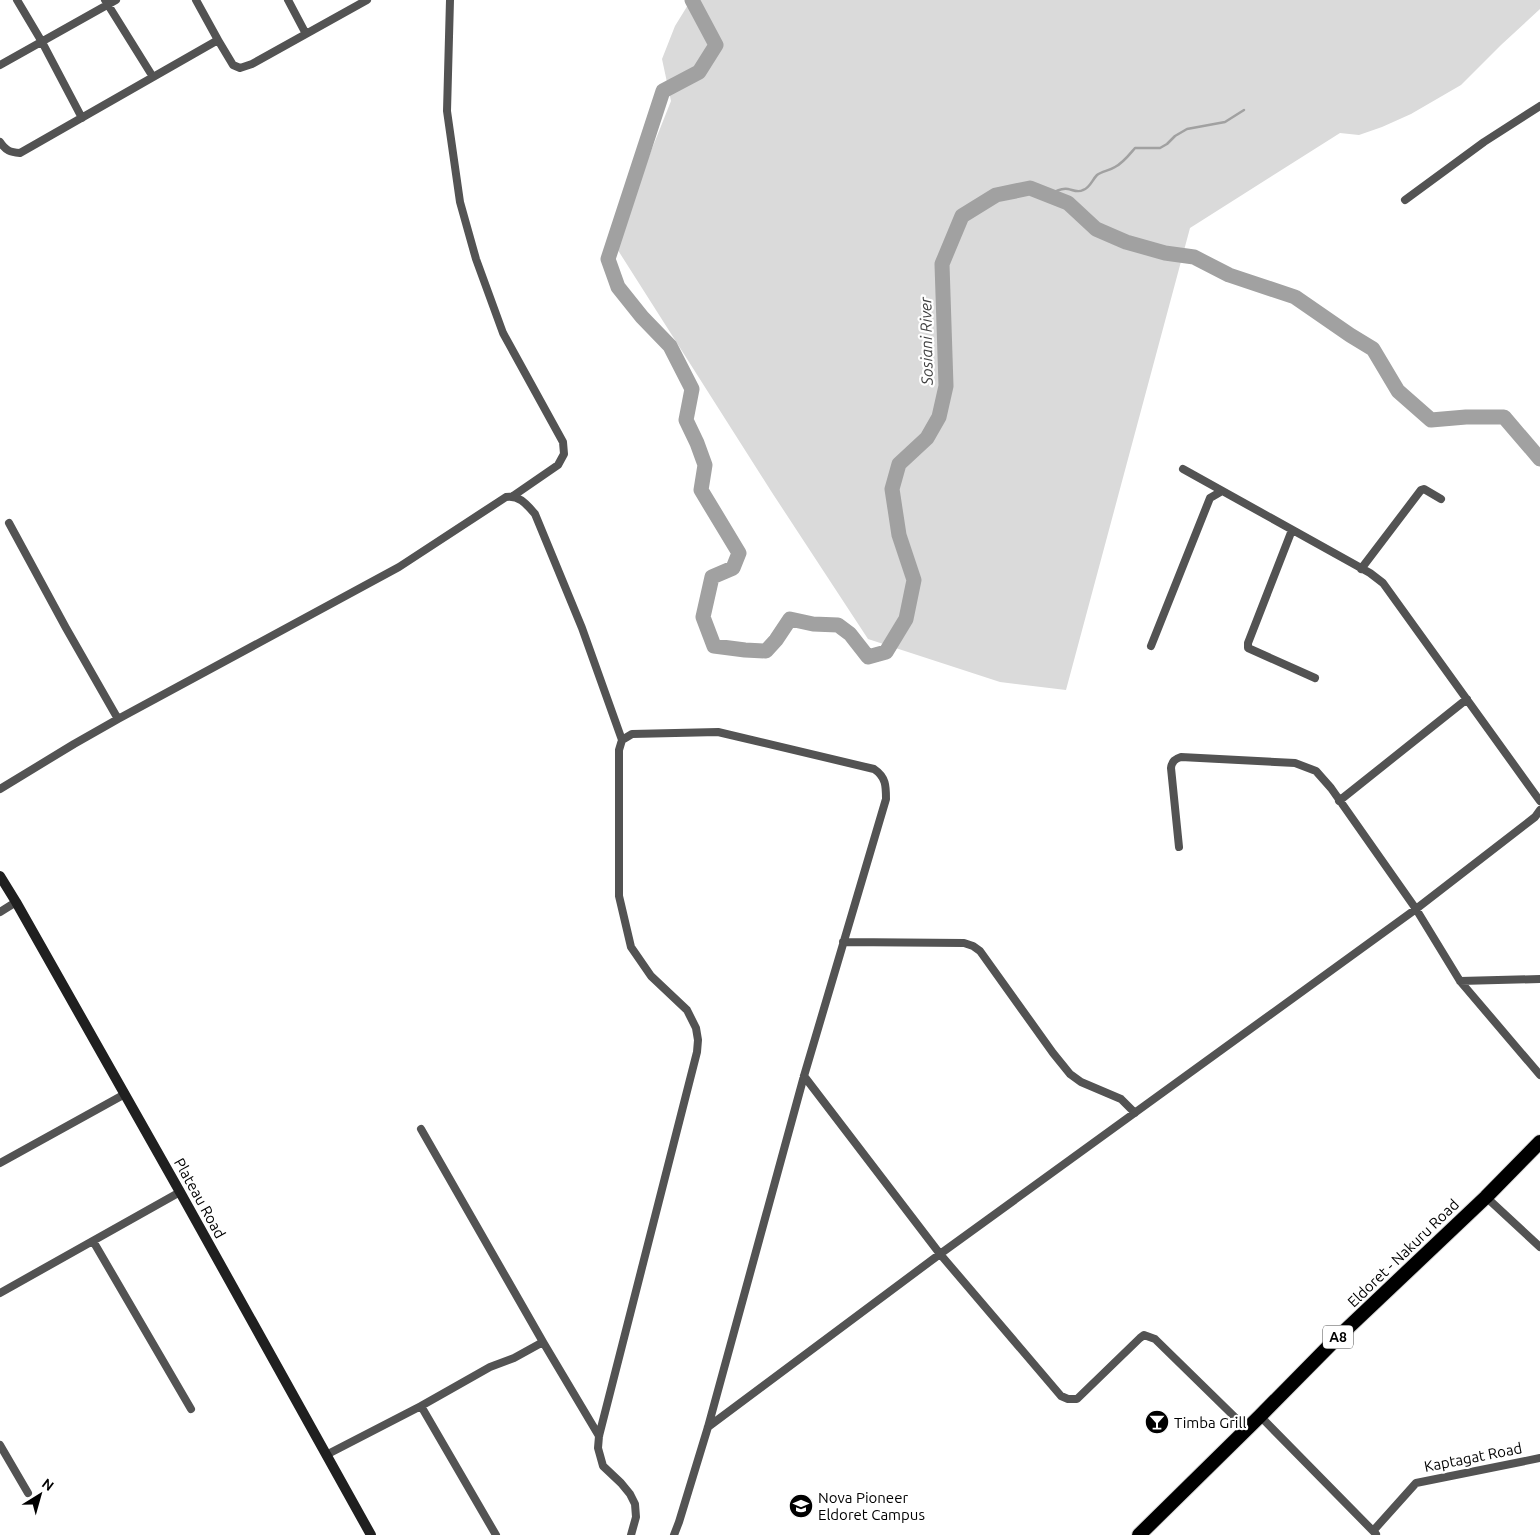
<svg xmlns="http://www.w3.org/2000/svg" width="1540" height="1535" viewBox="0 0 1540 1535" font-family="Ubuntu,sans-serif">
  <rect width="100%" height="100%" fill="#fff"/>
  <!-- green -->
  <path fill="#dadada" d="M691,0H1540V9L1501,45L1461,85L1411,114L1382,127L1359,135L1340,133L1190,228L1066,690L1000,682L868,639L771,491L614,244L671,101L662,59L675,26Z"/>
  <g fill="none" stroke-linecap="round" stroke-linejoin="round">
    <!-- stream -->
    <path stroke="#a1a1a1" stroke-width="2.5" d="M1049,196C1054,192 1062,188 1068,189C1073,190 1078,193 1083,190C1090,188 1092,180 1097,175C1102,171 1109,171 1115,167C1123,163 1129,155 1135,148H1160L1167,144L1175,136L1187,129L1225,122L1244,110"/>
    <!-- river -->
    <path stroke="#a1a1a1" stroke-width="15" d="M692,0L716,45L699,72L663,91L608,259L618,287L642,317L670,346L692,389L686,420L697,443L705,465L701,490L739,553L733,568L712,577L703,617L714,646L745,650L766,651L776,640L790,619L813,624L838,625L850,634L868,657L886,652L906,619L914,580L899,535L892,489L899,464L927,438L939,417L946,386L942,264L962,216L996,195L1030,188L1068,203L1096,229L1126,242L1165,253L1194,257L1229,275L1295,297L1350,335L1373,349L1398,391L1431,420L1466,417H1504L1540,459"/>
    <!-- highway casing -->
    <g stroke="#dbdbdb" stroke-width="16">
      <path id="highway" d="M1139,1535L1260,1416L1334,1341L1486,1197L1540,1142"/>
    </g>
    <!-- street -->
    <path stroke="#535353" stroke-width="8" d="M17,0L42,42L82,118
      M105,0L153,77
      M196,0L218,40
      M288,0L306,34
      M450,0L447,111L460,202L476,259L503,333L563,442L564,454L558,465L513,496
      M0,65L116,0
      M0,142C6,151 10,152 20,153L218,40L233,65L240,68L252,64L367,0
      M1405,200L1484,142L1540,106
      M1183,469L1370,573L1383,583L1540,801
      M1292,530L1248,643V648L1315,678
      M1361,569L1421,490L1424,489L1441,499
      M1151,646L1210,498L1222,491
      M118,719L399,567L506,497C520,495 527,505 535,514L582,628L622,740L619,750V896L631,947L651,976L687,1010L696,1028L698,1040L697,1052L599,1436L598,1448L603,1466L621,1483L630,1494L635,1504L636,1517L631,1535
      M622,740L632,734L718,732L874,769C886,777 886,786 886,799L804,1076L708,1427L679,1522L674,1535
      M0,789L74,744L118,719L66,628L9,523
      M1339,801L1467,699
      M1179,847L1171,768C1172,761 1175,759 1181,757L1295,763L1316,771L1331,788L1416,909L1460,981L1540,1075
      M0,912L16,902
      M843,942L964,943L973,946L980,951L1053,1053L1070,1074L1081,1082L1121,1099L1135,1113
      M1460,981L1540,979
      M804,1076L940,1254L1061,1396L1068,1399H1077L1140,1338L1144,1335L1155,1339L1247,1429
      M421,1129L543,1342
      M0,1163L125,1094
      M1486,1197L1540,1247
      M93,1241L191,1409
      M0,1293L180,1192
      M421,1406L490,1367L514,1358L543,1342L599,1436
      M1260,1416L1376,1534
      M708,1427L940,1254L1416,909L1535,817L1540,810
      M0,1445L28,1493
      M326,1455L421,1406L496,1535
      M1373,1531L1416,1483L1540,1458"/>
    <!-- secondary -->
    <path stroke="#202020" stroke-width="10" d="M0,876L16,902L180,1192L371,1535"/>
    <!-- highway -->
    <use href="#highway" stroke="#000" stroke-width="14"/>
  </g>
  <!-- icons -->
  <defs>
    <g id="bar-disc" transform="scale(1.25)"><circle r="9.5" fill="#000" stroke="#fff"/><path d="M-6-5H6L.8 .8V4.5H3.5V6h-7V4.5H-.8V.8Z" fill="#fff"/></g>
    <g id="school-disc" transform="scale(1.25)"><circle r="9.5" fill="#000" stroke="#fff"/><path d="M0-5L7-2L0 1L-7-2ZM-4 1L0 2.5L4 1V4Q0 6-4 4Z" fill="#fff"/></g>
  </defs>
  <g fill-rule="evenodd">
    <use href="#bar-disc" x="1157" y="1422"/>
    <use href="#school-disc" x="801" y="1506"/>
  </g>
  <g text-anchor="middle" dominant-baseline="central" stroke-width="4.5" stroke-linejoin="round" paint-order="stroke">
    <!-- shield labels -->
    <rect fill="#fff" stroke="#4c4c4c" stroke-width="1" x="1323" y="1325.5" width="30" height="23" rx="4"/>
    <g font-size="14" font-weight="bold" fill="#000">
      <text x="1338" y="1337">A8</text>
    </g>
    <!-- street labels -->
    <g font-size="15" fill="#000" stroke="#fff">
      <text transform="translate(200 1198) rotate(61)">Plateau Road</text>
      <text transform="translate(1403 1253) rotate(-44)">Eldoret - Nakuru Road</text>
      <text transform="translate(1473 1457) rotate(-11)">Kaptagat Road</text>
    </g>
    <!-- poi labels -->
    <g font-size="15" fill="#000" stroke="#fff" text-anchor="start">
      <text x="1174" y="1422">Timba Grill</text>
      <text x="818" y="1497">Nova Pioneer<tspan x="818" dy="17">Eldoret Campus</tspan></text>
    </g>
    <!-- water labels -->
    <g font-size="16" font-style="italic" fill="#424242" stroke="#fff">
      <text transform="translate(926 341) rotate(-91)">Sosiani River</text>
    </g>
  </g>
  <!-- north arrow -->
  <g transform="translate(40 1495) rotate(37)" stroke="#ffffff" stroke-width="4" paint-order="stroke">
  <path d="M0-4L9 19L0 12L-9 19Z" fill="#000000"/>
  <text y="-8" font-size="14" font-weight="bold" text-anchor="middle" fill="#000000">N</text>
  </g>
</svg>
